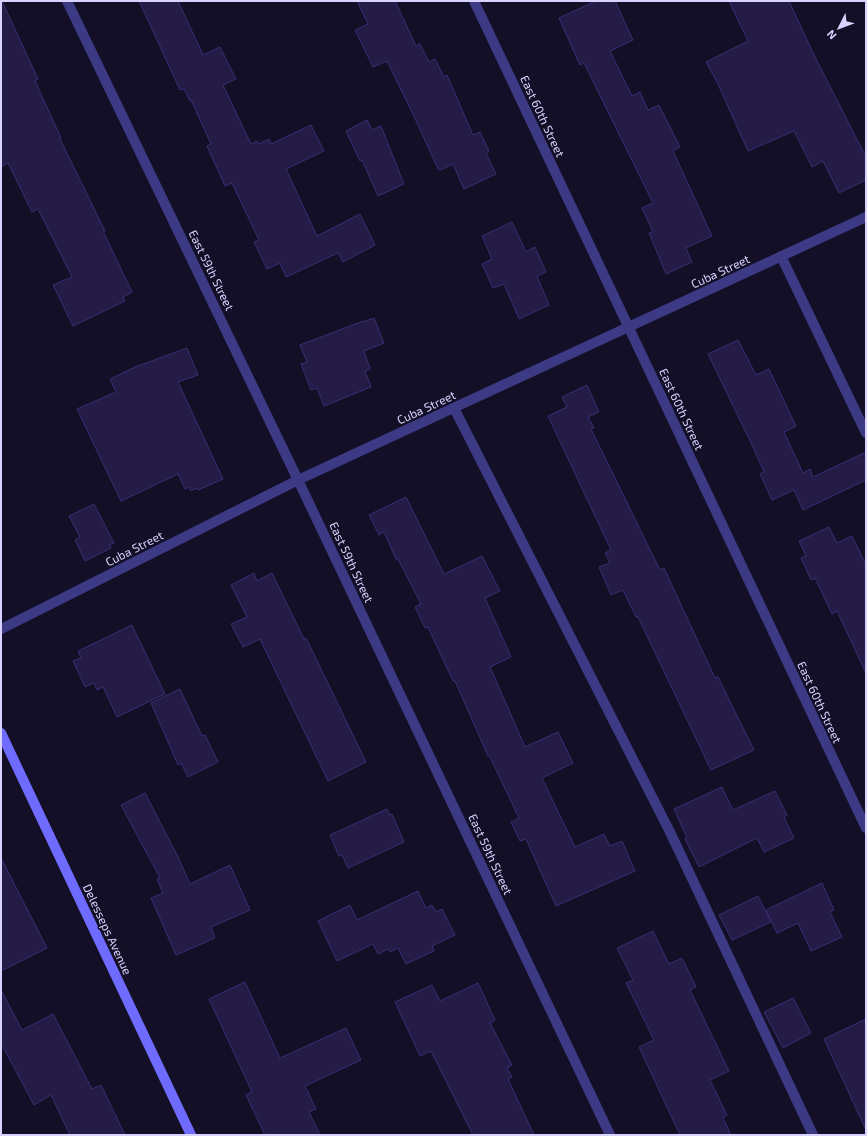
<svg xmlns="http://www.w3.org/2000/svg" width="867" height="1136" viewBox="0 0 867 1136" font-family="'Exo 2',sans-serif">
  <rect width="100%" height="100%" fill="#130f26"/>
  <!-- building -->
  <path fill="#241b47" stroke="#3b2d73" d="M1,1H2L38,79L35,81L61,138L60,139L105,231H103L132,292L123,297L125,301L73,326L53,285L72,277L38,209L32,212L8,163L1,167Z
    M139,1H178L203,55L220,47L236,79L223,85L251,144L257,141L259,144L269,139L271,144L311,125L324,151L286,169L317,236L360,214L375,245L343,262L338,253L286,277L280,263L267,269L254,242L259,240L232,183L225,186L207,146L211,144L191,100L190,101L184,89L180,90Z
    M357,1H395L416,46L420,44L429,62L435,59L444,77L447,75L473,135L480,132L489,151L486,153L496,174L464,189L453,164L440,170L438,169L412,112L387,61L373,67L355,30L368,24Z
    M596,1H615L633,40L610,51L632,96L640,92L648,110L659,105L680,147L673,151L712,236L686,248L692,262L666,274L649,233L653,232L642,208L653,203L584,63L580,65L559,18Z
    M729,1H789L814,55L866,157V180L839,193L823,161L812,167L794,131L748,151L717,82L706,62L748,41Z
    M367,120L372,130L381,126L404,184L378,196L362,160L360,161L346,131Z
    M512,222L526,252L535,247L546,272L537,276L549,305L519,319L504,284L493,288L482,264L492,259L482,236Z
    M374,318L384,343L364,351L370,369L365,371L371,387L324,406L317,388L311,390L301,364L307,362L300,345L363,321V322Z
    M738,340L756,375L769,369L796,426L784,432L803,473L810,469L813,477L866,452V480L803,510L794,490L772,500L760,474L764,472L753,447L708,354Z
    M187,348L198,375L178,382L223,479L198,490L197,488L191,491L189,487L185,489L178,474L121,501L77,409L116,392L110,379L135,367Z
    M587,385L599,412L588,417L594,428L591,429L660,570L664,568L715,678L718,677L754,750L711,770L638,617H636L623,590L611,595L599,567L610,563L605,553L611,550L548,416L567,407L562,397Z
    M406,497L444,574L482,556L500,591L485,598L511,657L490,667L525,747L558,732L573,763L542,778L575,847L604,834L610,846L622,841L635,871L556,906L526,839L520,841L511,822L519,818L489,755L488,756L455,681H453L428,627L425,628L415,607L421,604L398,559H396L384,532L379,535L369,515Z
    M94,504L114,543L109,545L111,548L85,561L75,540L80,537L69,516Z
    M829,527L837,543L852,536L866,565V673L837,611L832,614L815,578L811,580L801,558L806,556L799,541Z
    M254,573L257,581L272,573L304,639L306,638L366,762L328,781L260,639L243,647L231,624L247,617L231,585Z
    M132,625L165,694L117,717L103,687L97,690L94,683L85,687L73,661L81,658L78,651Z
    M180,689L202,736L205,735L218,762L188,777L181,763L178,765L151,703Z
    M722,787L733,810L775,791L787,815L784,817L794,838L764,852L757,838L699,867L685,839L687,838L674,809Z
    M145,793L178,857L190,884L230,865L250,910L211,927L215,938L176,955L151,898L163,893L157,879L160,878L121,805Z
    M387,809L390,815L392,814L404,842L348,868L342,855L339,856L330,835Z
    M1,858L47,948L1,971Z
    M822,883L834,910L830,912L842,937L811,951L798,923L777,933L766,910Z
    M418,891L426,908L432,905L436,912L442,909L455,935L432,946L434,951L406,964L398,948L390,952L388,949L378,954L373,944L337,961L318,921L350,905L357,920Z
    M758,896L771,922L732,940L719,915Z
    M653,931L669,964L682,958L696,987L690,990L729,1071L710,1080L727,1115L723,1118L731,1135H680L639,1047L654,1040L626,983L633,980L617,948Z
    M245,982L280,1058L346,1028L361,1060L305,1086L316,1109L309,1112L320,1135H265L246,1095L252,1092L209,999Z
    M478,983L495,1020L490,1023L512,1065L507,1068L512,1077L508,1079L534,1135H473L431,1051L420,1056L395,1002L432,985L440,1001Z
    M1,990L22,1030L53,1014L92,1089L101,1085L125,1135H70L51,1095L34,1105L1,1043Z
    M793,998L811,1033L783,1048L764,1012Z
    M866,1019V1130L824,1039Z"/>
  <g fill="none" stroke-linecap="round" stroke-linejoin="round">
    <!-- minor -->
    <path stroke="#3d3a85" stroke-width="10" d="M67,1L298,480L610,1135
      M474,1L866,828
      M781,256L866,433
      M454,408L670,832L813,1135
      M1,629L298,480L866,217"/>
    <!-- secondary -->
    <path stroke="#6f6bff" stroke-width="10" d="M1,733L191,1135"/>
  </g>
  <g text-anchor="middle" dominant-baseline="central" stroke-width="3" stroke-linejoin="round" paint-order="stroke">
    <!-- street labels -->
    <g font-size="12" fill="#d9d4ff" stroke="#130f26">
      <text transform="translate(543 116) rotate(65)">East 60th Street</text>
      <text transform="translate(212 270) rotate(64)">East 59th Street</text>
      <text transform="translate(720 271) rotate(-25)">Cuba Street</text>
      <text transform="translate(426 407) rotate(-25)">Cuba Street</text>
      <text transform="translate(682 409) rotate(65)">East 60th Street</text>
      <text transform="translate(134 548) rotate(-27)">Cuba Street</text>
      <text transform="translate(352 562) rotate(65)">East 59th Street</text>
      <text transform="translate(820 702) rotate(65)">East 60th Street</text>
      <text transform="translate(491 854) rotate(65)">East 59th Street</text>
      <text transform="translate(108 929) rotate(65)">Delesseps Avenue</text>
    </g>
  </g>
  <!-- border -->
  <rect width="867" height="1136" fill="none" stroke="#d9d4ff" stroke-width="4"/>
  <!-- north arrow -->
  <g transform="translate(839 28) rotate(228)" stroke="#130f26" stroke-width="3" paint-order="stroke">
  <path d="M0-3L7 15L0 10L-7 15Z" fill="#d9d4ff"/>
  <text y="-6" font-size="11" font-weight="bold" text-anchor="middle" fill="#d9d4ff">N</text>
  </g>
</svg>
